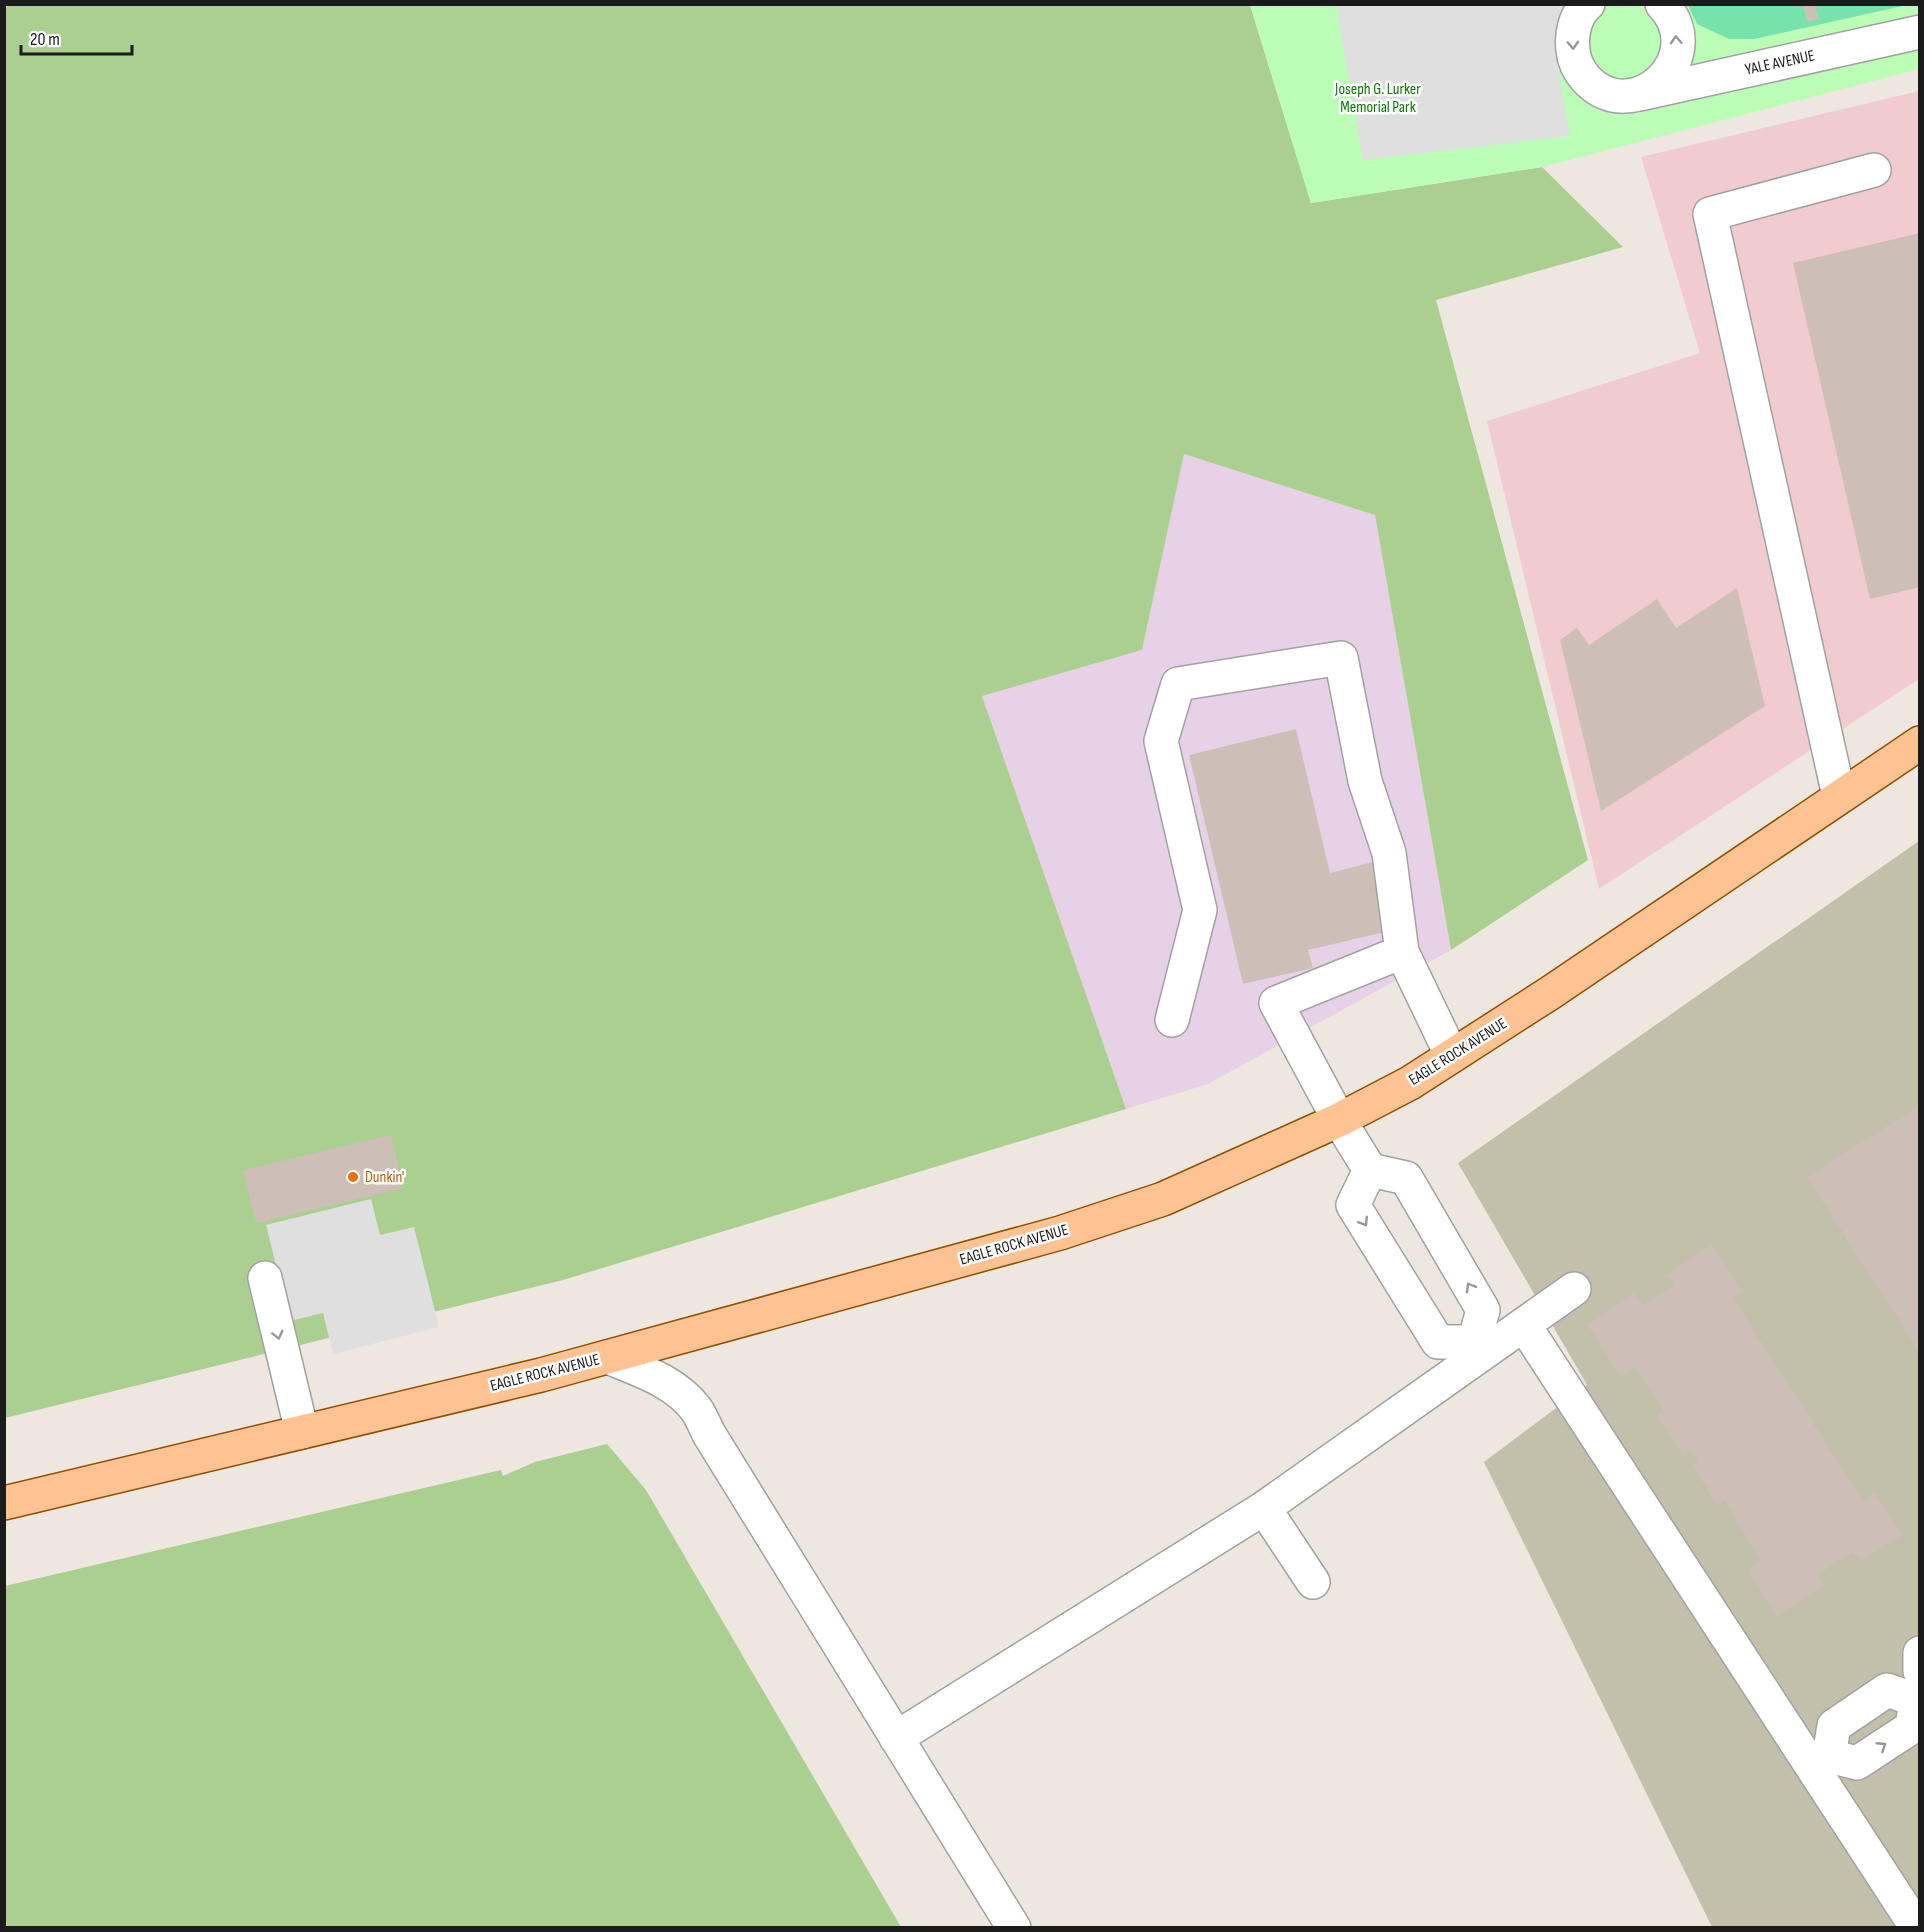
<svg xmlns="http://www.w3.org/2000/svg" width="1924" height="1932" viewBox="0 0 1924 1932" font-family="'Sofia Sans Condensed',sans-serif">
  <rect width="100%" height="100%" fill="#ede7df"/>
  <!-- commercial -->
  <path fill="#f0ccd0" d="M1919,91V679L1599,889L1487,421L1700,353L1641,157Z"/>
  <!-- industrial -->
  <path fill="#e7d1e6" d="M1184,453L1375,515L1451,950L1208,1084L1126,1109L982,696L1142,650Z"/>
  <!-- construction -->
  <path fill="#c2bfab" d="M1919,841V1927H1712L1484,1462L1587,1385L1458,1163Z"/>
  <!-- forest -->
  <path fill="#abcf91" d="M4,5H1250L1311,203L1542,167L1623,247L1436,300L1588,860L1451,950L1375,515L1184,454L1142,650L982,696L1126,1109L563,1280L5,1418Z
    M607,1444L646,1490L901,1927H5V1586L501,1470L503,1476L535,1462Z"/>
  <!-- park -->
  <path fill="#bbfcb7" d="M1250,5H1919V69L1542,167L1311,203Z"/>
  <!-- pitch -->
  <path fill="#77e2ab" d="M1688,5H1907L1754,39H1729L1697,24Z"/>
  <!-- parking -->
  <path fill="#dfdfdf" d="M1336,5H1569L1554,45L1570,136L1363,160Z
    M371,1199L380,1235L414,1227L439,1327L333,1354L323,1313L290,1321L266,1225Z"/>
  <!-- building -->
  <path fill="#cdbfb8" d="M1803,5H1815L1819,19L1807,22Z
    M1920,233V587L1870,599L1793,263Z
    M1737,588L1765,706L1601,811L1560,640L1577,628L1589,645L1657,599L1676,628Z
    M1296,729L1330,873L1373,862L1389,931L1308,950L1313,968L1243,984L1189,755Z
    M1920,1105V1353L1807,1177Z
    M391,1135L403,1188L256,1223L243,1170Z
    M1711,1245L1742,1292L1733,1298L1863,1501L1875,1493L1902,1535L1860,1562L1853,1552L1817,1575L1824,1585L1777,1616L1748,1570L1762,1561L1724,1501L1717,1505L1693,1466L1698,1462L1690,1450L1683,1455L1657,1415L1664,1411L1635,1367L1621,1377L1587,1324L1635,1292L1643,1305L1674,1285L1667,1275Z"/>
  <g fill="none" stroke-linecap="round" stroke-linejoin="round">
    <!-- minor casing -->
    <g stroke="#a2a2a2" stroke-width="36">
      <path id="minor" d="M1588,4C1575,15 1571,34 1573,50C1574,61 1579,71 1586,79C1634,130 1712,56 1662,4
        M1640,94L1920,32
        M1839,796L1710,214L1874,170
        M1172,1020L1200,910L1161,741L1178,684L1341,658L1365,781L1389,853L1402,952L1452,1056
        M1370,1170L1353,1205L1438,1342H1474L1483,1310L1406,1178L1370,1170L1339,1120L1276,1003L1402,952
        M265,1278L302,1432
        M1524,1325L1917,1928
        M608,1357C639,1370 675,1381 696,1409C701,1416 705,1426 709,1434L1014,1928
        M1264,1508L1313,1582
        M1920,1653V1671
        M896,1738L1264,1508L1574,1289
        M1813,1765L1829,1756L1857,1763L1912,1727L1916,1700L1887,1690L1834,1726L1829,1756"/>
    </g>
    <!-- major casing -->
    <g stroke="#924f00" stroke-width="36">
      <path id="major" d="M4,1503L541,1375L1060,1233L1163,1199L1339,1120L1410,1083L1550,993L1920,743"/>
    </g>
    <!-- minor -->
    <use href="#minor" stroke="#fff" stroke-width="33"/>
    <!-- major -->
    <use href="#major" stroke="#ffc293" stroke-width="33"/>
  </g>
  <!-- one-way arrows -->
  <defs><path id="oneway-chevron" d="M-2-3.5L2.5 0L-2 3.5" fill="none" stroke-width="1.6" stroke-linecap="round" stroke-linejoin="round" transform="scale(1.5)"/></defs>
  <g stroke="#989898">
    <use href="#oneway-chevron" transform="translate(1676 40) rotate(-93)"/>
    <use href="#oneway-chevron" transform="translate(1573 45) rotate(88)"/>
    <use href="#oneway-chevron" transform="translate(1364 1222) rotate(58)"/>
    <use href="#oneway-chevron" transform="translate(1470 1287) rotate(-120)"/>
    <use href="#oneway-chevron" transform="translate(278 1335) rotate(76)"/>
    <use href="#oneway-chevron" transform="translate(1882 1746) rotate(-33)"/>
  </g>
  <!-- markers -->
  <circle fill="#e8710a" stroke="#fff" stroke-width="2" cx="353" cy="1177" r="6"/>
  <g text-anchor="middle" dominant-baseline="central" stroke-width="5" stroke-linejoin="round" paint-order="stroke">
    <!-- street labels -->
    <g font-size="16" fill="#1b1b1b" stroke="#fff">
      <text transform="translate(1780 63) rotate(-12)">YALE AVENUE</text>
      <text transform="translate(1458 1052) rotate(-32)">EAGLE ROCK AVENUE</text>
      <text transform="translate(1014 1245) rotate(-16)">EAGLE ROCK AVENUE</text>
      <text transform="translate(545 1373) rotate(-14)">EAGLE ROCK AVENUE</text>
    </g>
    <!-- park labels -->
    <g font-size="16" fill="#0a7d05" stroke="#fff">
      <text x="1378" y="89">Joseph G. Lurker<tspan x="1378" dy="18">Memorial Park</tspan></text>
    </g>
    <!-- food labels -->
    <g font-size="16" fill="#c56008" stroke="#fff" text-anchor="start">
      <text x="365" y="1177">Dunkin'</text>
    </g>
  </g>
  <!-- border -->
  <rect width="1924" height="1932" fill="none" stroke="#1b1b1b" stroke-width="12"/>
  <!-- scale -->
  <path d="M21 45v9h111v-9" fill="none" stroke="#1b1b1b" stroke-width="3"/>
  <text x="30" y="45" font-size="18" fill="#1b1b1b" stroke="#ffffff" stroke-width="4.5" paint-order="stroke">20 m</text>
</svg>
